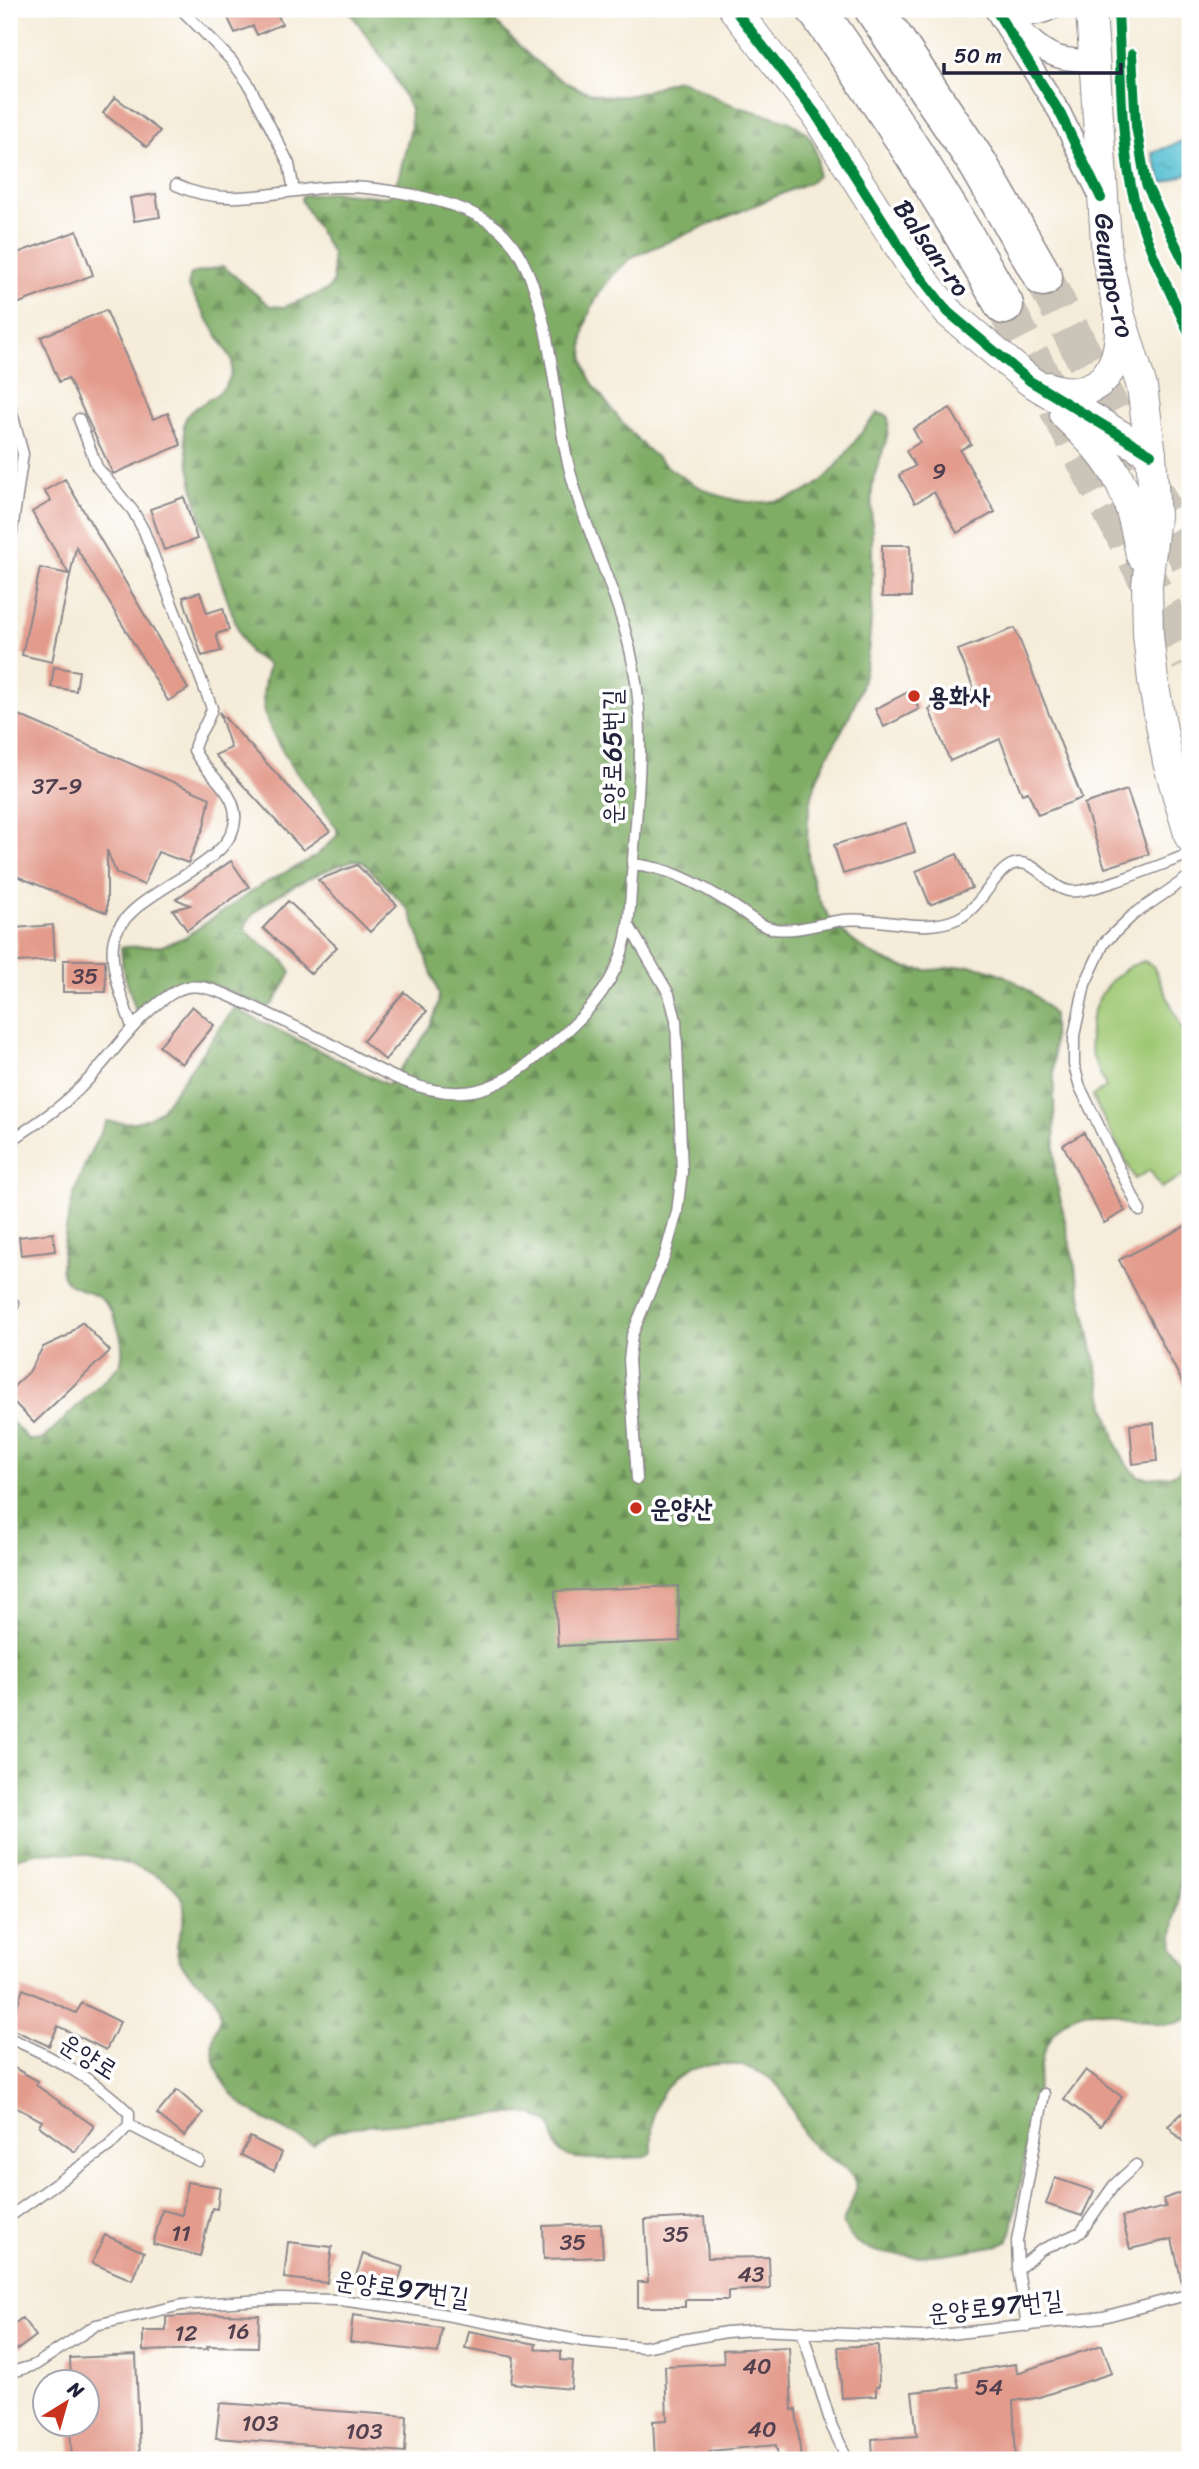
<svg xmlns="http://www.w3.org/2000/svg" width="1199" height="2469" viewBox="0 0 1199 2469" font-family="Sriracha,'Poor Story',sans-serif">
  <defs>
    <pattern id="forest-firs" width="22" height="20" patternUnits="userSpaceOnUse" patternTransform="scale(1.75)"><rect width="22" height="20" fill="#80ad66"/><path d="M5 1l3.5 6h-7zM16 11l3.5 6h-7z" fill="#688c55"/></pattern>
    <pattern id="water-ripples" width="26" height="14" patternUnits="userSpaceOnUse" patternTransform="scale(1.75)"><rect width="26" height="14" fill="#55bfd1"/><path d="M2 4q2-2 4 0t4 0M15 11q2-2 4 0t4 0" fill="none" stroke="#469bab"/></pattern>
  </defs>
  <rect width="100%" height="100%" fill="#fff"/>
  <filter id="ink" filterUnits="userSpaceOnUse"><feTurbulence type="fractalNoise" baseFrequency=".0143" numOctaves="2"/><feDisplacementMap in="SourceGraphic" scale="14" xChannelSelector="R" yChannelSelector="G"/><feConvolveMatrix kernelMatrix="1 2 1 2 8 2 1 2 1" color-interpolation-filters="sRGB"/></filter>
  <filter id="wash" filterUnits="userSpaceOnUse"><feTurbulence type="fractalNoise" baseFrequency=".00686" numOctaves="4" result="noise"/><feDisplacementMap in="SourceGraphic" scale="28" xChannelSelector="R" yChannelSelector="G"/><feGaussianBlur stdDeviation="1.57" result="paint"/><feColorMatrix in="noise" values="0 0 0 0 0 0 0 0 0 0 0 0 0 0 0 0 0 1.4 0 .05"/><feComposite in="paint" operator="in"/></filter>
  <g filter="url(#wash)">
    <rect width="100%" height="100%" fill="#f5ecd9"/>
    <!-- grass -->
    <path fill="#a0c975" stroke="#617658" stroke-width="2" d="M1144,961L1153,966L1190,1046V1172L1161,1188L1150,1170L1135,1179L1092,1096L1106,1087C1102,1077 1097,1067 1093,1057C1081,1016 1105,972 1144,961Z"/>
    <!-- forest -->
    <path fill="url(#forest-firs)" stroke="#516850" stroke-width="2" d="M348,9H483C523,50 569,106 632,95C649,92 663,82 679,80C697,85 711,97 728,103C768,120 825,114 817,176L810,182L634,256C601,282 575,321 585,366C589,383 603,397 613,411C655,465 724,523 798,495C836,481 851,440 878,413L888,416C891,440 877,460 873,483C870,499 872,519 872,536C872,584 874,632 863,679C856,711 837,736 823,765C800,812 800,887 837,926C860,951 895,971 930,970C944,970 959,964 972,966C1002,969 1034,991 1053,1014L1055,1175L1105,1405L1118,1448L1127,1465L1138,1476L1150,1478L1169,1476L1178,1472L1190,1454V1851L1182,1871L1173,1936L1174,1948L1190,1969V2017C1151,2047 1079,1965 1043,2054L1011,2234L1008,2241L1000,2245C959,2251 862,2275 843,2223C846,2211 858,2195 855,2183C848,2162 824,2159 811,2144C794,2124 791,2092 768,2077C730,2052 669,2063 655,2109C651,2123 652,2138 652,2152L646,2157C629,2157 576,2163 563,2154C555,2149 554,2133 550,2124L533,2114L521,2113L353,2127L329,2133L313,2145C286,2130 246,2115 228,2089C220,2078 210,2053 213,2039C214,2030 220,2023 220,2014C219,1989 187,1980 179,1959C173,1945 182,1932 184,1918C191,1875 124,1862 93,1856C69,1852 30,1848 9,1862V1419L29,1440H42L119,1366C128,1349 116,1312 102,1300C87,1287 65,1292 61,1269C66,1211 77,1172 107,1121C128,1125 145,1123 162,1109L234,1008L388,1085C407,1058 437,1029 439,995L410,911L363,862L354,860C327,869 252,900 245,928L249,934L285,962L291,973L273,1004L267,1007L204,981L186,982L137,1015L123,969L121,947L162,946L185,937L260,886L316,856L337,836V829C316,797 275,750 265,714C261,697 264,681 269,665L250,653L241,638C220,577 195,516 187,451C186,443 183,433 184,425C187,399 235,403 232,360L188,286L191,274L223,266L270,306L284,307L328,290L333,282L332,253L301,200L302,196L334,192L386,197L391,195L399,176L411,127L410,108L390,69Z"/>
    <!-- water -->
    <path fill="url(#water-ripples)" stroke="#3c7086" stroke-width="2" d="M1190,138V172L1163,184L1152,153Z"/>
    <g id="blocks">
      <!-- building -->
      <path fill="#e39b8c" d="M224,9H293L278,16L282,24L257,35L253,26L235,33Z
        M115,97L160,131L147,147L103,113Z
        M156,194L160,217L134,221L130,198Z
        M77,231L93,275L9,307V256Z
        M106,310L153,419L168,413L181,445L113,474L68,378L59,382L41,337Z
        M950,408L971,444L960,450L995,512L957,533L934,492L915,503L899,475L915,466L906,451L920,442L913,429Z
        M65,479L188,689L168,701L76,547L52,662L22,655L40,568L69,574L32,512L51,501L44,491Z
        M184,497L197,539L164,550L150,509Z
        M882,545H910L911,597H882Z
        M200,592L207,613L223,608L229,630L216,634L221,651L202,656L183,597Z
        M1015,628L1082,798L1038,815L1028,792L1022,794L1000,739L950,761L929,709L974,689L958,650Z
        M54,667L79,671L76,691L51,687Z
        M910,691L919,709L884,727L875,709Z
        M9,711L210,798L204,827L188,863L158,852L144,885L116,873L107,850V913L9,873Z
        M219,712L330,831L303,850L215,755L231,748Z
        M1127,790L1149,854L1105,868L1084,804Z
        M906,823L915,852L843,874L834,845Z
        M957,854L972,888L930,905L916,871Z
        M231,861L249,887L187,930L173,910L190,905L176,899Z
        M357,865L397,905L370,932L318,880Z
        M288,901L337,947L311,974L263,928Z
        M53,925L55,960L17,962L15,928Z
        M63,960H105L106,992H63Z
        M404,992L427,1011L385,1060L363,1041Z
        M192,1006L214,1025L182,1064L159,1046Z
        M1084,1133L1125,1211L1104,1223L1063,1145Z
        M1190,1224V1397L1119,1260Z
        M53,1233L55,1251L21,1255L19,1237Z
        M82,1322L110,1351L34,1423L9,1397V1391L29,1372L43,1347L67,1336Z
        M1154,1423L1157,1461L1133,1464L1130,1425Z
        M678,1586L680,1641L558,1646L555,1591Z
        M23,1989L76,2013L82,2003L120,2022L106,2050L58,2026L49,2046L9,2028Z
        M9,2065L38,2081L36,2085L94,2126L75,2152L39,2126L42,2121L9,2104Z
        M1086,2070L1122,2097L1100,2126L1064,2099Z
        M177,2090L203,2113L184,2136L157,2114Z
        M1190,2106V2149L1168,2126Z
        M250,2137L282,2153L274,2171L241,2155Z
        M1055,2178L1094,2191L1082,2216L1046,2204Z
        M187,2182L220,2187L217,2209L212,2208L200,2256L153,2244L162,2210L182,2215Z
        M1190,2189V2283H1182L1172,2239L1130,2249L1122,2217L1166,2207L1163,2199Z
        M705,2217L708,2258L769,2257L770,2289L728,2291V2300H685V2307H638V2282H648L645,2220Z
        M601,2224L603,2257L544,2259L543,2226Z
        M105,2235L144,2252L132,2280L92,2263Z
        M288,2242L332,2247L327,2283L284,2278Z
        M363,2254L403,2267L395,2292L355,2279Z
        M219,2314L259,2315L258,2347L207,2346L208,2349L143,2351V2331H166V2317Z
        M353,2315L442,2328L438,2353L350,2342Z
        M22,2318L36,2336L17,2350L9,2340V2328Z
        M469,2331L536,2344L535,2349L561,2351V2360L573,2361L571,2389L511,2383L514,2357L465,2348Z
        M878,2345L879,2386L876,2387V2396L842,2398L838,2347Z
        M1102,2345L1112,2373L1036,2398L1013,2401L1016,2460H873L872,2439L917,2436L912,2392L959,2387L956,2373L1016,2364L1017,2373Z
        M789,2347L792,2410L796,2409L801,2460H779L776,2445L710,2451V2460H655L653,2421L667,2420L665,2366L724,2363L723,2350Z
        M136,2355L140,2459L72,2460L70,2428H88V2382H71L70,2358Z
        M220,2403L407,2416L405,2452L216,2438Z"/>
    </g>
  </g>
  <g filter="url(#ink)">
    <use href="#blocks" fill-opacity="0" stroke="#8c878a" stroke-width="2"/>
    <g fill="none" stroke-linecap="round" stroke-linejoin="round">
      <!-- highway-tunnel -->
      <path stroke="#cbc4b9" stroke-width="38" stroke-dasharray="38 19" stroke-linecap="butt" d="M1043,277L1190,562
        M1004,305L1190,661"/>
      <!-- lane casing -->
      <g stroke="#8c878a" stroke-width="13">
        <path id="lane" d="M181,9L231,60L248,83L289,164L294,191
          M9,402L23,454L9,552
          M79,419L97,467L133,511L144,531L212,708C208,725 196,734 194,750C203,770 224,782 232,802C258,866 120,886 113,944C110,970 124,1003 132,1027
          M632,864C669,867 699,884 729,903C745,912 757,926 775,929C798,932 821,923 843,920C880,916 924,935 959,918C985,905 996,864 1019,863C1039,863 1050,888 1069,891C1089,895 1167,862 1190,854
          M628,924L669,994L676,1020L682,1172L677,1212L665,1255L632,1335L629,1360L637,1479
          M9,1142C34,1125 61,1108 82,1086C114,1055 138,1011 178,990C193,982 210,989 225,994C259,1009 292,1025 325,1041C366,1062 415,1096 463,1092C491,1091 518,1073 539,1055C569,1031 600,1003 616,968C632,934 630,895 633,860C638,795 646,728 633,664C620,594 584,531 568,463C552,398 551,269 496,227C458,198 369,183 322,188C273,192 223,208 176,185
          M1140,1211L1080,1087L1074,1065V1036L1085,984L1104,943L1133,915L1190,876
          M9,1302L14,1304
          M9,2038C50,2055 98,2081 129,2113V2125L109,2146L9,2217
          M129,2125L199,2161
          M1018,2269L1041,2250L1081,2232L1114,2185L1136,2165
          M1027,2326L1018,2269L1017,2241L1044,2094
          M802,2331L832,2427L848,2460
          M9,2373L35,2365L96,2325L182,2305L280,2299L340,2300L430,2312L583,2341L643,2347L726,2332L754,2330L922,2337L1103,2317L1190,2294"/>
      </g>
      <!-- street casing -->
      <g stroke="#8c878a" stroke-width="24">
        <path id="street" d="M995,9L1060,113L1097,190
          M1011,9C1025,16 1036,16 1051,9
          M1015,25C1043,53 1055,62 1094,60"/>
      </g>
      <!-- secondary casing -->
      <g stroke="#8c878a" stroke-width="32">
        <g id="secondary">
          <path d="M734,9L815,113L910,263L948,312L1030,381L1151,454"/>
          <path id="s1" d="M1091,9L1107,258L1120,316L1142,387L1151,454L1155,516L1147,585L1148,634L1153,681L1168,762L1190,837"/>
          <path d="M1047,387C1097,404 1121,371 1120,323"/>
          <path d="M1065,415C1117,465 1128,484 1141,555"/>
        </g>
      </g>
      <!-- highway casing -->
      <g stroke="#8c878a" stroke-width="41">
        <path id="highway" d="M816,9C884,105 947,202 1004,305
          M874,9L978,164L1043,277"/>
      </g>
      <!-- lane -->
      <use href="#lane" stroke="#fff" stroke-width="10"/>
      <!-- street -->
      <use href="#street" stroke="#fff" stroke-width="21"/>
      <!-- secondary -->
      <use href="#secondary" stroke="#fff" stroke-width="30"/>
      <!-- highway -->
      <use href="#highway" stroke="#fff" stroke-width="38"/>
      <!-- cycleway casing -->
      <g stroke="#fff" stroke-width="15">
        <path id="cycleway" d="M734,9L815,113L910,263L948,312L1030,381L1151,454
          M995,9L1060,113L1101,198
          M1118,9C1121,67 1120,128 1131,186C1142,238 1168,287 1190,335
          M1132,54L1136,126L1146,184L1190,274"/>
      </g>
      <!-- cycleway -->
      <use href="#cycleway" stroke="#00873e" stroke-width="10"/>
    </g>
  </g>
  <!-- markers -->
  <g fill="#c8321e" stroke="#fff" stroke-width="2.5">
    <circle cx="914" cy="696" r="7"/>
    <circle cx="636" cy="1508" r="7"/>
  </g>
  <g text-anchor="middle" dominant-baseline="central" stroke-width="7" stroke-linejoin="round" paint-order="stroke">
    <!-- number labels -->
    <g font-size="23" fill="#52404f">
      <text x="939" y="471">9</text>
      <text x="57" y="786">37-9</text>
      <text x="85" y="976">35</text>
      <text x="181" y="2233">11</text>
      <text x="676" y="2234">35</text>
      <text x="573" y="2242">35</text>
      <text x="751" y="2274">43</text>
      <text x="238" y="2331">16</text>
      <text x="186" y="2333">12</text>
      <text x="757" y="2366">40</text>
      <text x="989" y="2387">54</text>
      <text x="260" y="2423">103</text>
      <text x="762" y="2429">40</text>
      <text x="364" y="2431">103</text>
    </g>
    <!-- street labels -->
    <g font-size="26" fill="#22223b" stroke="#fff">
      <text transform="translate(932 248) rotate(55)">Balsan-ro</text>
      <text stroke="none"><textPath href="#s1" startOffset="268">Geumpo-ro</textPath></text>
      <text transform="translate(612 757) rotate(-90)">운양로65번길</text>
      <text transform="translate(89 2056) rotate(32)">운양로</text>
      <text transform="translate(402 2288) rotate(8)">운양로97번길</text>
      <text transform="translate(995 2306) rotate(-6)">운양로97번길</text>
    </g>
    <!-- poi labels -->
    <g font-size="26" font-weight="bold" fill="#22223b" stroke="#fff" text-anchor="start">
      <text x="928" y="696">용화사</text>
      <text x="650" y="1508">운양산</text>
    </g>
  </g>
  <!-- margin -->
  <rect width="1199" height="2469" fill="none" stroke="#fff" stroke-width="35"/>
  <!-- north arrow -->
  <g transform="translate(66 2403) rotate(37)"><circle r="33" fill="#ffffff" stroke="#a7a7b1" stroke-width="2"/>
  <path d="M0-5L12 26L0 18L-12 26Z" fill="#c8321e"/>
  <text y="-10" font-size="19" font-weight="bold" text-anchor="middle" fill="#22223b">N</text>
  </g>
  <!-- scale -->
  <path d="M944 63v10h177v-10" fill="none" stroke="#22223b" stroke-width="3.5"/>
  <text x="954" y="63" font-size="21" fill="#22223b" stroke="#ffffff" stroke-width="5" paint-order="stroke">50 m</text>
</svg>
